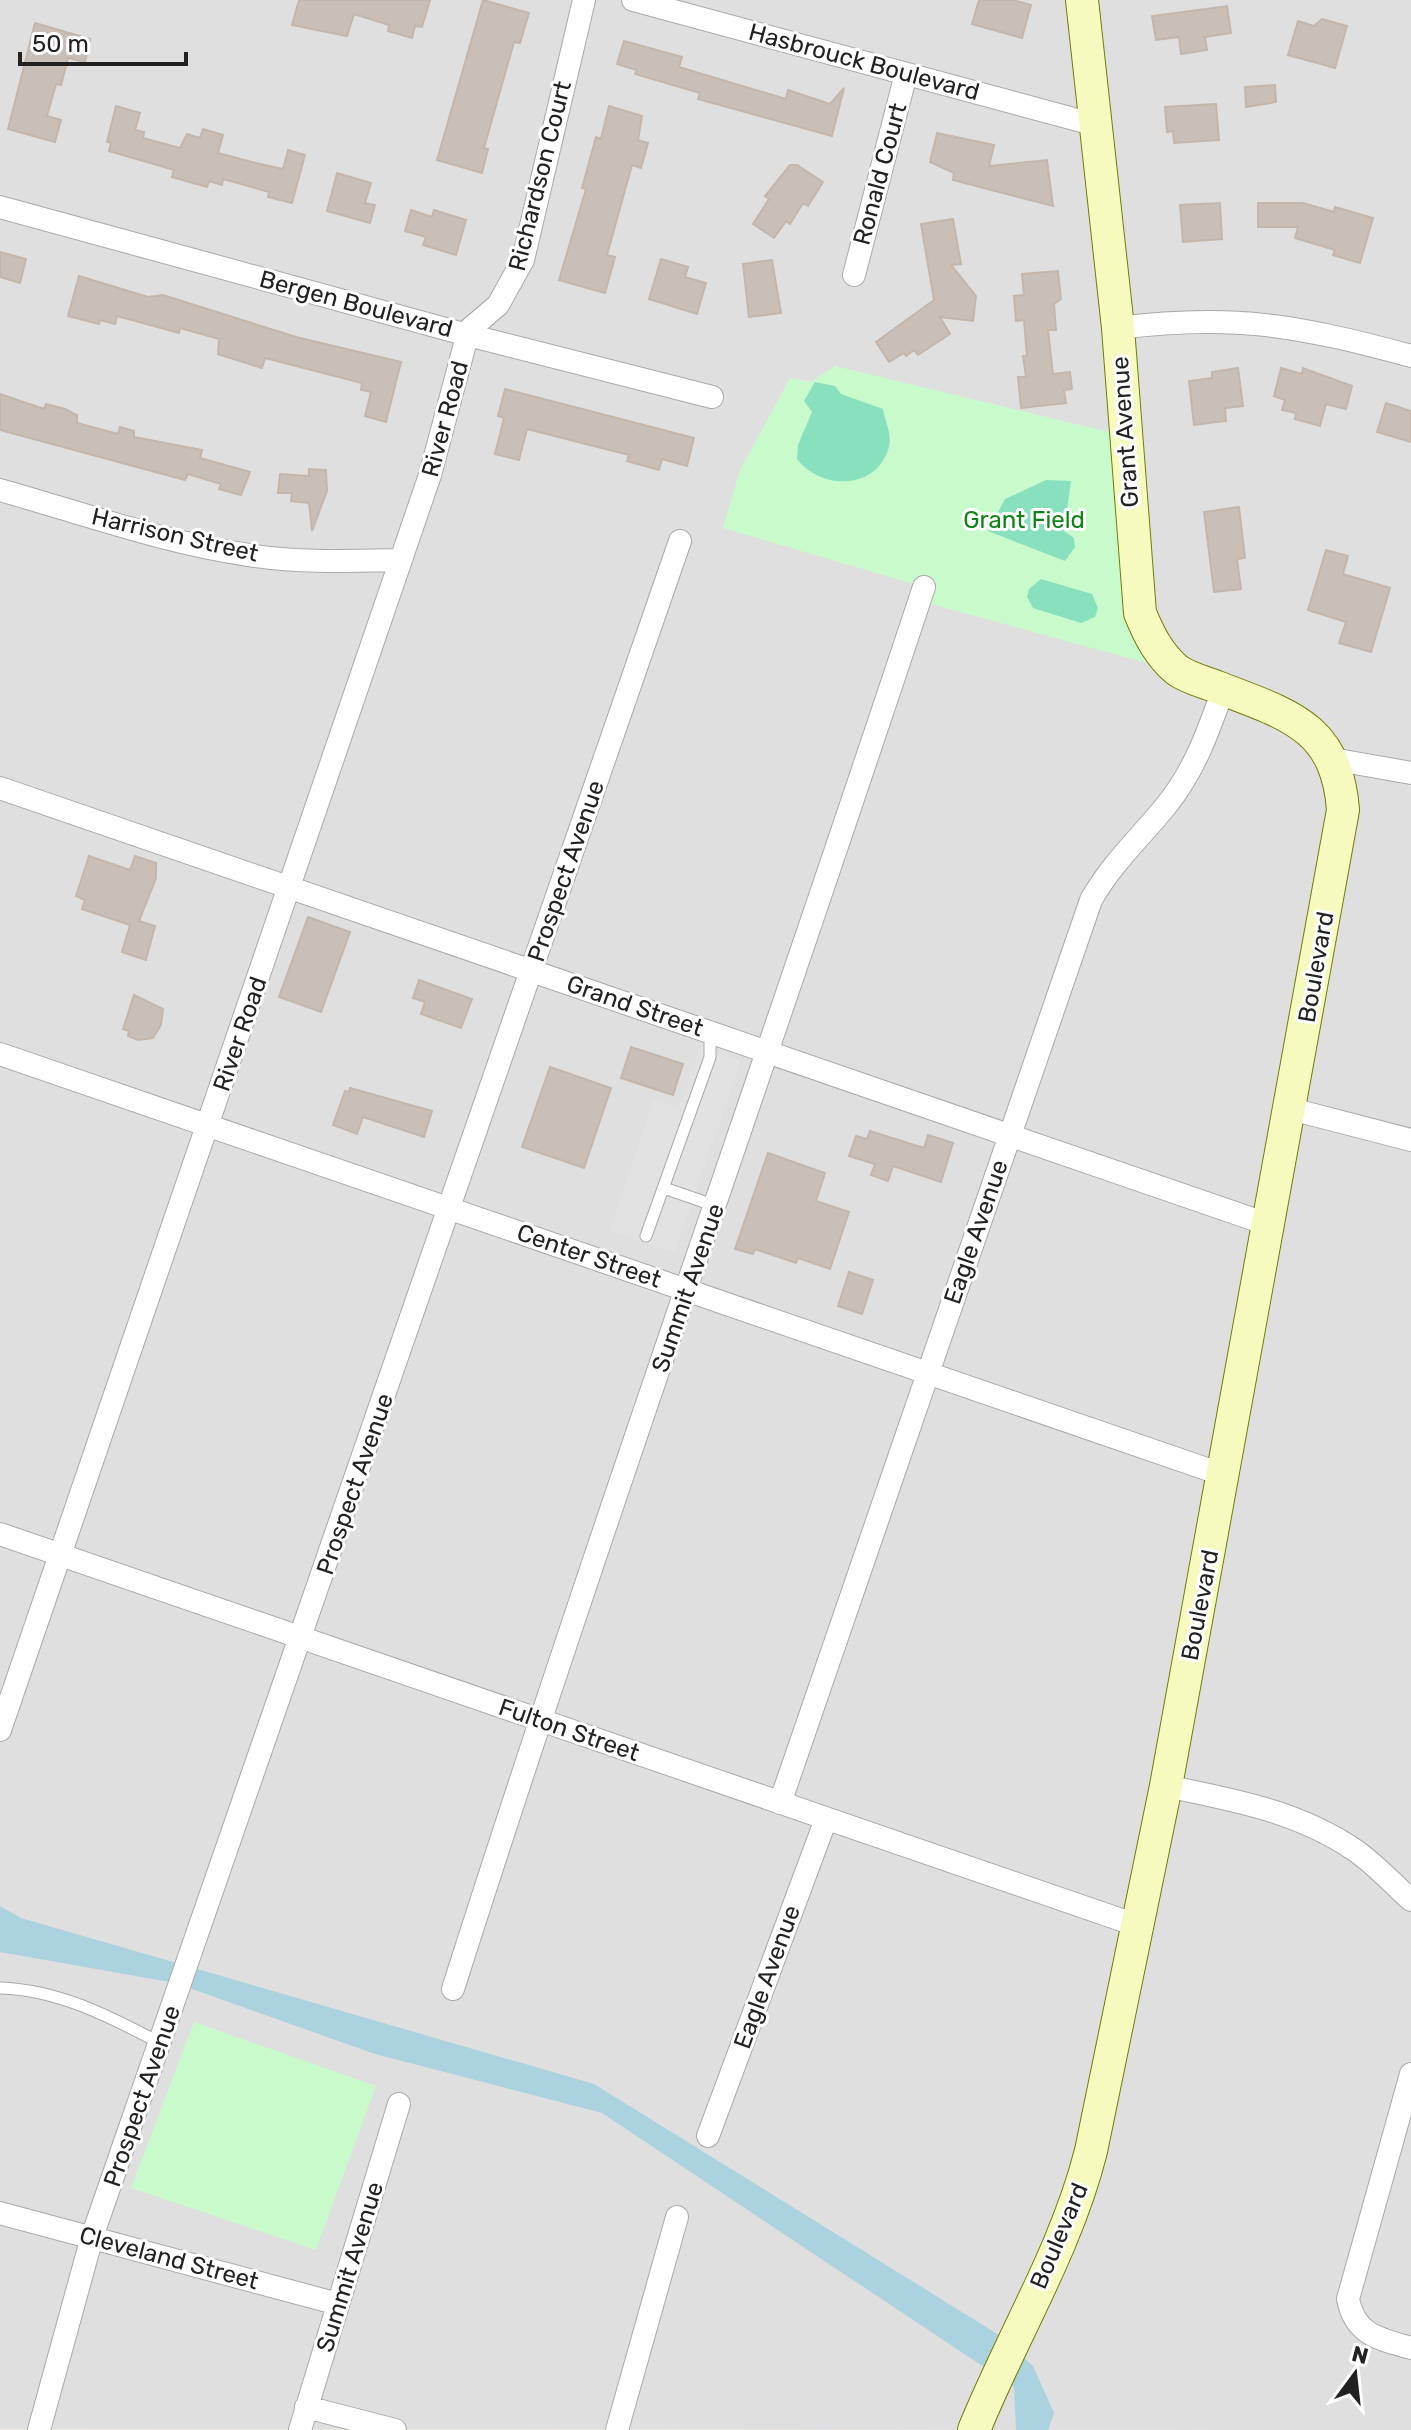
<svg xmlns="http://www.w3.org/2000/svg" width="1411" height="2430" viewBox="0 0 1411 2430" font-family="Rubik,sans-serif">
  <rect width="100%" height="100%" fill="#f2efe9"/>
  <!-- residential -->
  <path fill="#e0dfdf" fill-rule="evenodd" d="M0,0H1411V2430L0,2429ZM790,378L811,382L1178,672L924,587Z"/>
  <!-- park -->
  <path fill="#c8facc" d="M835,366L1126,436L1136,589L1180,672L920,601L924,587L723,528L740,470L790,378L811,382Z
    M194,2022L376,2086L316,2250L131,2188Z"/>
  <!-- pitch -->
  <path fill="#88e0be" d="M815,382L835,386L841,394L883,409C885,422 892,433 889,447C877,490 822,491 797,459L798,445L812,412L804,401Z
    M1046,480L1071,481L1064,531L1074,538L1075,547L1065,561L988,531L1005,499Z
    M1041,579L1092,594L1098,608L1095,617L1081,623L1033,608L1027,597L1029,589Z"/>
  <!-- parking -->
  <path fill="#e2e2e2" d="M700,1047L741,1061L675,1253L609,1230L654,1099L679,1108Z"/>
  <!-- water -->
  <path fill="#aad3df" d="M0,1906L21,1918L594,2084L999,2335L1033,2366L1054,2413L1048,2430H1016L1014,2387L602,2113L375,2054L175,1983L0,1952Z"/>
  <!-- building -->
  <path fill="#c7bfb8" stroke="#c4b6ab" stroke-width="2" d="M299,0H430L422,27L415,26L412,38L388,31L389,25L354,14L347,36L292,25Z
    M483,0L529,13L520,43L514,42L484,148L488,149L482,173L437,160Z
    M979,0H1013L1031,5L1022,38L972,24Z
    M1227,6L1231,33L1205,37L1207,50L1181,54L1179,37L1156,40L1152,16Z
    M1322,19L1347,26L1335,68L1288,55L1298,21L1314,26Z
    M35,23L90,39L85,62L68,58L61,85L56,84L47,116L61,120L55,142L8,129Z
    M624,41L682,57L679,67L786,99L788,90L830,104L844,88L832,136L698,99L700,93L635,74L637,70L617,64Z
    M1275,85L1276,102L1246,107L1245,87Z
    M1216,104L1219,140L1174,143L1173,131L1167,132L1165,107Z
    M116,106L140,113L135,130L144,132L143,138L180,148L187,134L200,138L203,129L223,135L218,153L256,163L283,169L288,150L305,155L292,203L268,197L269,192L223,179L222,185L209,181L207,187L172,177L174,170L109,151L111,143L107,142Z
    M609,106L642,116L638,140L648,143L641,168L632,165L607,255L615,257L605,293L559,280L586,189L582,188L596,137L601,139Z
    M937,133L994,145L989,166L1047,160L1053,206L953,180L954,173L930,162Z
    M790,165H797L823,182L808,206L803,203L790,224L786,221L774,238L753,224L769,199L765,196Z
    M337,173L371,183L365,203L375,205L370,223L327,211Z
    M1220,203L1222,239L1183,242L1180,205Z
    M1258,203H1303L1334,212L1335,207L1373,218L1360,263L1333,255L1335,250L1295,238L1298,227H1258Z
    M411,210L432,217L434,210L466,220L456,255L423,245L426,237L405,231Z
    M953,219L961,264L951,265L976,296L973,321L940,317L950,334L918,355L914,350L906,356L904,353L889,362L876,342L934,300L921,224Z
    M0,252L26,259L20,283L0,277Z
    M661,259L688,267L685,277L706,283L697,314L649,299Z
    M772,260L781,313L749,317L743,264Z
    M1058,271L1061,299L1054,304L1056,330H1048L1053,374L1070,372L1072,389L1064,390L1066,403L1021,408L1018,377H1026L1023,356H1027L1024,320L1016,321L1014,296L1024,295L1022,274Z
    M79,276L148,297L163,295L296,337L401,362L386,422L365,416L371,392L361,390L362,383L265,358L262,368L246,363L218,354L219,339L180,328L179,333L117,316L115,324L100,320L99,324L68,316Z
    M1238,368L1243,406L1225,408L1226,421L1194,425L1189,381L1212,378V372Z
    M1281,368L1302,374L1303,368L1352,386L1346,409L1326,404L1320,426L1295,419L1296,413L1282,410L1285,400L1274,396Z
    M505,389L694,438L687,466L662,459L659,470L627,461L629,455L527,429L519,460L495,454L504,418L498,416Z
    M0,394L44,409L46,404L65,409L77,415V423L118,434L120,427L134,431V437L202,450L200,458L250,472L241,495L219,489L221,484L188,474L185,480L0,430Z
    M1386,403L1411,411V442L1377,432Z
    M309,469L326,470L327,491L312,531L309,503L291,501L292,493H278L280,474L309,476Z
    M1239,507L1245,558L1237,559L1241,589L1214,592L1204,512Z
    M1326,550L1348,556L1343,574L1390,588L1371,652L1339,643L1346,622L1308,610Z
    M89,856L130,870L135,856L156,863V878L139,921L155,926L146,960L122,952L130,925L82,909L85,900L76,896Z
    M308,917L350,932L321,1012L279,997Z
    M419,980L472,999L461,1028L421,1014L425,1002L413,998Z
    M134,995L163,1009L161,1025L153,1038L138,1040L128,1036L129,1031L123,1029Z
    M631,1047L683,1064L673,1095L621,1078Z
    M550,1067L611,1088L584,1168L522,1147Z
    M350,1088L432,1111L424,1137L363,1117L357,1134L333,1125L345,1091L349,1092Z
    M870,1131L924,1148L928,1135L953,1143L941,1182L893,1166L888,1181L871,1175L875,1164L849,1156L856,1136L867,1139Z
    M768,1153L825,1173L816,1201L849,1212L830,1269L798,1258L796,1263L755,1249L753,1254L735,1249Z
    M849,1272L873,1280L862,1314L838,1306Z"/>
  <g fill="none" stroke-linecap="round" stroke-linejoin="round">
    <!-- lane casing -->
    <g stroke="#a9a9a9" stroke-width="13">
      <path id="lane" d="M664,1188L716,1206
        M646,1236L710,1057V1032
        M0,1988C59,1990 109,2016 160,2043"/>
    </g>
    <!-- street casing -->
    <g stroke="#a9a9a9" stroke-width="24">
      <path id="street" d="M633,0L1096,125
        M0,207L464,334L712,397
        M854,275L906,74
        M1118,328C1234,313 1300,326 1411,356
        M0,490C82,513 165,543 249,555C299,563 350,561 401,560
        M1332,759L1411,773
        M0,788L1270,1225
        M0,1054L1224,1475
        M1291,1109L1411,1140
        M0,1534L1139,1926
        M0,1730L430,475L465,344L464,334L498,305L523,260L584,0
        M1166,1786C1233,1800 1298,1811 1356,1851C1376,1865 1393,1884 1411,1900
        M780,1803L1091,900C1112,863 1139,839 1165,807C1194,772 1208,732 1223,690
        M453,1989C603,1519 769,1055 924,587
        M1411,2074L1348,2299C1355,2335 1379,2339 1411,2348
        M708,2136L826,1819
        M0,2213L338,2304
        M306,2407L395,2430
        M39,2430L92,2237L680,541
        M300,2430L399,2104
        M617,2430L677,2217"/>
    </g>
    <!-- secondary casing -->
    <g stroke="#707d05" stroke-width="34">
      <path id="secondary" d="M974,2430C1012,2336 1066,2250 1091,2151L1166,1786L1343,810C1337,725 1286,714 1217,687C1204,682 1188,678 1177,670C1159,655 1149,635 1140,613L1118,328L1082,0"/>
    </g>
    <!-- lane -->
    <use href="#lane" stroke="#fff" stroke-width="11"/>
    <!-- street -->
    <use href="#street" stroke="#fff" stroke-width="22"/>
    <!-- secondary -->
    <use href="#secondary" stroke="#f7fabf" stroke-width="32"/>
  </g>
  <g text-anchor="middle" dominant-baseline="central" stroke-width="6" stroke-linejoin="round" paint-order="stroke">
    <!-- street labels -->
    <g font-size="24" fill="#222" stroke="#fff">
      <text transform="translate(864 62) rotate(15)">Hasbrouck Boulevard</text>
      <text transform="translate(880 174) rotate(-75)">Ronald Court</text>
      <text transform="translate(540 176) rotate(-76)">Richardson Court</text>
      <text transform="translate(356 304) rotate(15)">Bergen Boulevard</text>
      <text transform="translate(445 419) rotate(-75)">River Road</text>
      <text transform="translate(1125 432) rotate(-94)">Grant Avenue</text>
      <text transform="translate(175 535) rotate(13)">Harrison Street</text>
      <text transform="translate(566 871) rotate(-71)">Prospect Avenue</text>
      <text transform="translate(1316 967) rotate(-80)">Boulevard</text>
      <text transform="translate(635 1006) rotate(19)">Grand Street</text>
      <text transform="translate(240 1034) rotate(-71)">River Road</text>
      <text transform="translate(976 1232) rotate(-71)">Eagle Avenue</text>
      <text transform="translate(589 1256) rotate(19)">Center Street</text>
      <text transform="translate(688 1288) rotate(-71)">Summit Avenue</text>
      <text transform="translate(355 1484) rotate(-71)">Prospect Avenue</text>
      <text transform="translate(1200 1605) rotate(-79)">Boulevard</text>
      <text transform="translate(569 1730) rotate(19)">Fulton Street</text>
      <text transform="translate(767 1977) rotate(-70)">Eagle Avenue</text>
      <text transform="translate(142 2096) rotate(-71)">Prospect Avenue</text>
      <text transform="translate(1059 2236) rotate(-67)">Boulevard</text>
      <text transform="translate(169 2258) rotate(15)">Cleveland Street</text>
      <text transform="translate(350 2267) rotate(-73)">Summit Avenue</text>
    </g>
    <!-- park labels -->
    <g font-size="24" fill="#0c8416" stroke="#fff">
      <text x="1024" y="520">Grant Field</text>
    </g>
  </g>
  <!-- north arrow -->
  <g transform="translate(1355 2374) rotate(15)" stroke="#ffffff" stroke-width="6" paint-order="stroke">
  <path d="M0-6L14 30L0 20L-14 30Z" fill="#222222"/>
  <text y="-12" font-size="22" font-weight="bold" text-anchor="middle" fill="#222222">N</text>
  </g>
  <!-- scale -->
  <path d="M20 52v12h166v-12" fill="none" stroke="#222222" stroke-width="4"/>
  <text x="32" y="52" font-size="24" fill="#222222" stroke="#ffffff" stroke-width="6" paint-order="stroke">50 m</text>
</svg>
